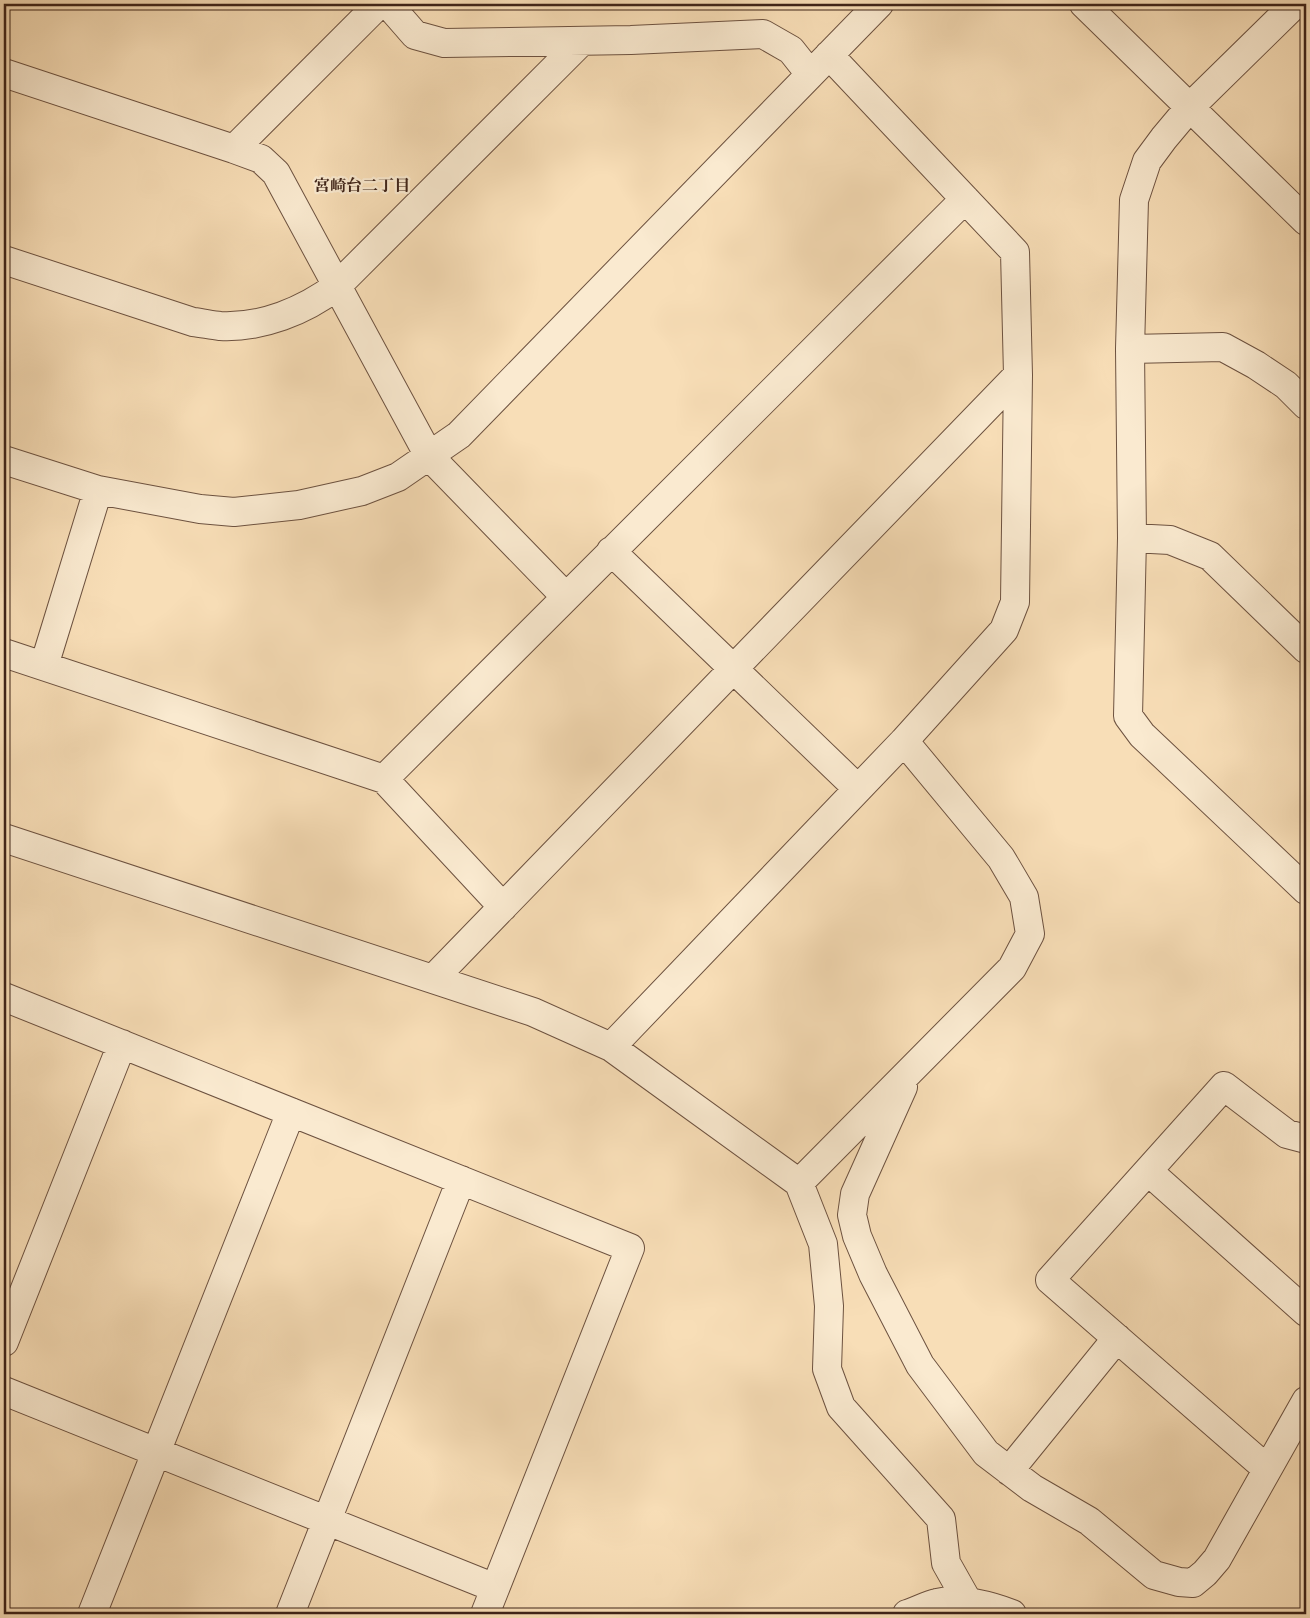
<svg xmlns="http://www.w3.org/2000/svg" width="1310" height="1618" viewBox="0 0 1310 1618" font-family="'IM FELL Great Primer','Noto Serif JP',serif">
  <rect width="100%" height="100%" fill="#f8deb7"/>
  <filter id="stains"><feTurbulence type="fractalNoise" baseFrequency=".004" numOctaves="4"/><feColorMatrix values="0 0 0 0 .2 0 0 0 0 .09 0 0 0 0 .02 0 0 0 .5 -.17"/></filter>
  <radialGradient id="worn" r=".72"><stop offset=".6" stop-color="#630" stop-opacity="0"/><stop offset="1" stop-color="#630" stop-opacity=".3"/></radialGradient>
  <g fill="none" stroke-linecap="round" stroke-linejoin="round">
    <!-- minor casing -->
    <g stroke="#6d5240" stroke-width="30">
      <path id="minor" d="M388,4L415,35L444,43L631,40L763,34L791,50L810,74
        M1084,4L1306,221
        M1295,4L1190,107L1164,138L1147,161L1134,200L1130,349L1132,538L1128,716L1142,735L1306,890
        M4,73L234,149L261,159L276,173L429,456L566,597
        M234,149L379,4
        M4,260L193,322C202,323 211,325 220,326C262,328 304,311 337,286L582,41
        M1130,349L1223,347L1256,365L1286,385L1306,405
        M4,460L98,490L200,509L234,512L299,505L362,491L398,477L459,435L879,4
        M1132,538L1170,540L1210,556L1306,649
        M611,551L858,789
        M4,653L384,779L965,199
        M44,666L98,490
        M384,779L503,907
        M4,838L533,1012L611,1047L799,1183L1012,968L1030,934L1024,897L1001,858L904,741
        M433,979L1018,375
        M4,997L630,1248L485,1614
        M611,1047L904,741L1004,630L1015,602L1018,375L1015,252L829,55
        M903,1087L855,1194L852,1215L857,1236L873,1274L920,1365L986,1453L1032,1488L1089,1521L1154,1575L1179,1582L1193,1583L1205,1573L1217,1559L1306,1401
        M1148,1171L1306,1312
        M799,1183L823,1244L829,1306L827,1369L841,1407L941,1519L946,1563L968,1602
        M4,1342L122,1044
        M4,1391L495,1588
        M1267,1469L1050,1280L1224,1086L1287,1134L1306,1139
        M1009,1471L1117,1338
        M92,1614L291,1112
        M290,1614L461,1180
        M907,1614C917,1611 927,1605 937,1603C958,1597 992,1606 1012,1614"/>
    </g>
    <!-- minor -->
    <use href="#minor" stroke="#faead0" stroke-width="28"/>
  </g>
  <g text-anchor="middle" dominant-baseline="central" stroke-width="4.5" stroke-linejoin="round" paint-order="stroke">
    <!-- neighbourhood labels -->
    <g font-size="16" font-weight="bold" fill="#3f2419" stroke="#faead0">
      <text x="362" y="185">宮崎台二丁目</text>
    </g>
  </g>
  <!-- margin -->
  <rect width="1310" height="1618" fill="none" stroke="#f8deb7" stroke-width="20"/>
  <rect x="5" y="5" width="1300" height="1608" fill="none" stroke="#3f2419" stroke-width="2.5"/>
  <rect x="10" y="10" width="1290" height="1598" fill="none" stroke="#3f2419"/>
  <rect width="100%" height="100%" filter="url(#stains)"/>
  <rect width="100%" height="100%" fill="url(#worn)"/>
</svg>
